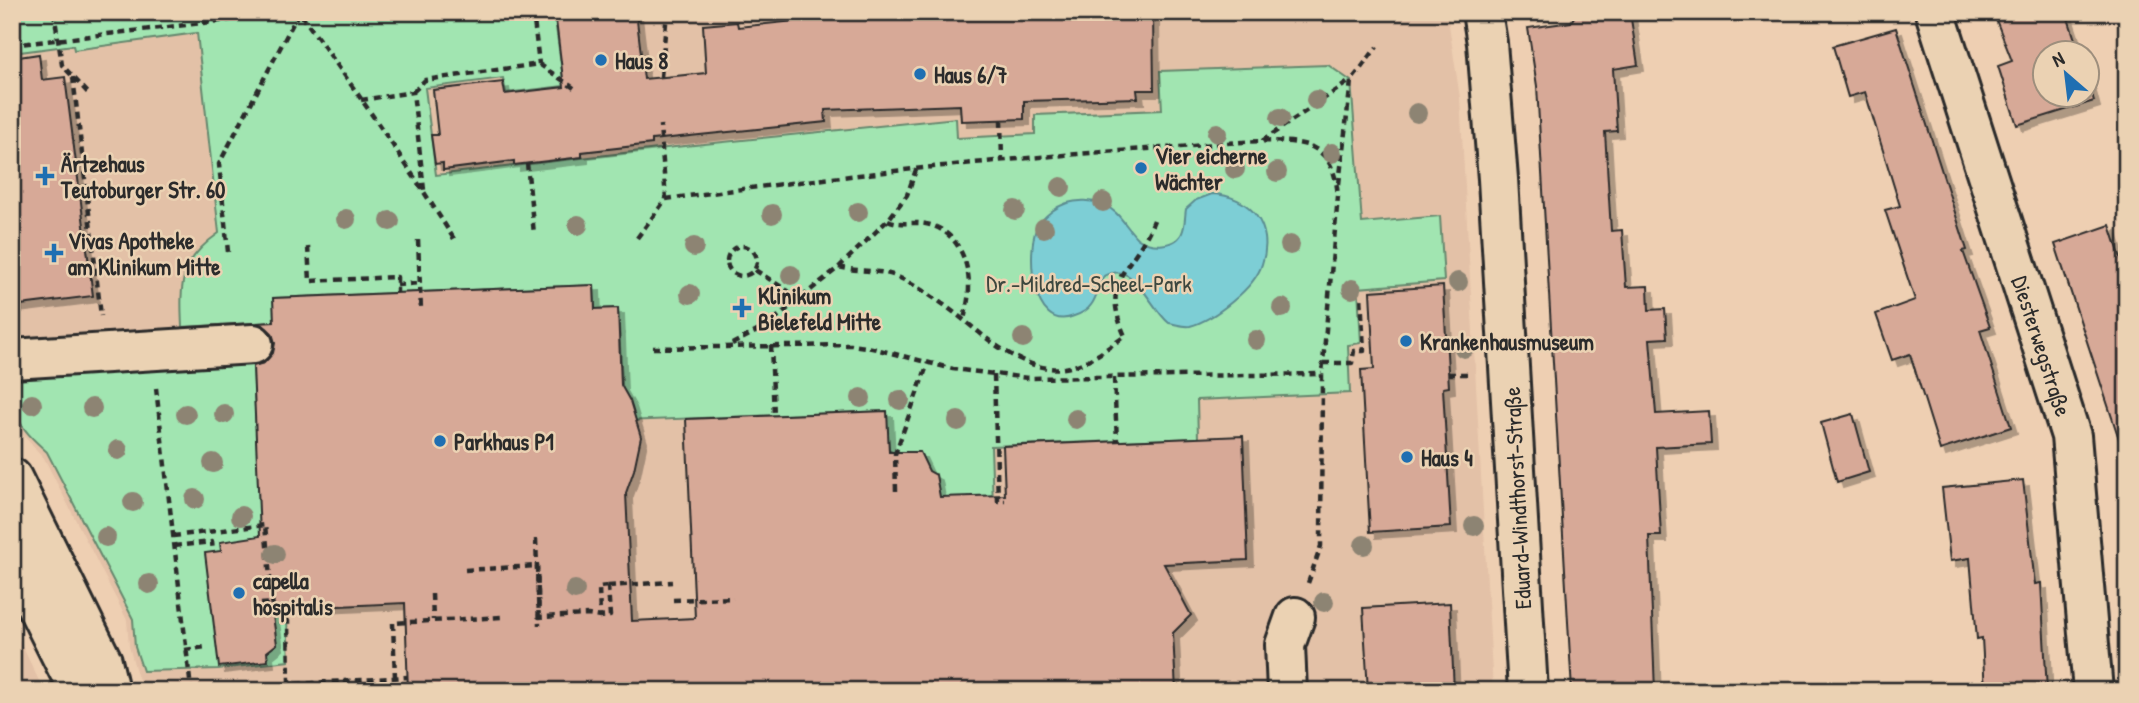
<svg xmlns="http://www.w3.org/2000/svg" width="2139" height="703" viewBox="0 0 2139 703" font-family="'Patrick Hand',sans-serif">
  <defs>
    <filter id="shadow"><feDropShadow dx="6" dy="6" stdDeviation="0" flood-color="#0004"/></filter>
  </defs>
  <rect width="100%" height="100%" fill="#eecfb2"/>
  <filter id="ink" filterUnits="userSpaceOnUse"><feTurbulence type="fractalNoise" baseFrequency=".0143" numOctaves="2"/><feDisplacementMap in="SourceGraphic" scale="14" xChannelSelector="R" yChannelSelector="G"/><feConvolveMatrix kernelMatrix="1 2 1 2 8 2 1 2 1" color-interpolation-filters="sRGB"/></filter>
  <g filter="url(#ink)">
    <!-- built -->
    <path fill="#e3c1a7" d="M12,12H1447L1460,98L1493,691H144L137,675L129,646L127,620L44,458L22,434L12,414Z
      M12,625L44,691H12Z"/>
    <!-- green -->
    <path fill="#a1e5b1" stroke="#66886e" stroke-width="2" d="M12,12H554L564,86L506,93L503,78L425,88L436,175L675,147L956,118L957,138L1035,134V115L1162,110L1160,71L1328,65L1351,81L1362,223L1440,216L1444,281L1358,288L1361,343L1348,345L1350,393L1197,400L1198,438L991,446L993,506L937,497L936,474L925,475L889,450L886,411L624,421L618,308L595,309L594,285L274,298V322L182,327C180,282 180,260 219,233L197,33L74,50L73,45L12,53Z
      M253,364L260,518L282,517L289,661L218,669L143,671L135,647L133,619L47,452C17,425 12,416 12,376Z"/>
    <!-- water -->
    <path fill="#7dced5" stroke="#5c8d91" stroke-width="2" d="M1212,194C1250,195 1275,227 1262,264C1255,288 1213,320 1190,326C1183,327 1176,324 1169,323C1149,307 1135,259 1104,276C1098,285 1098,296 1091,305C1087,311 1080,314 1074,316C1031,334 1026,251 1037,227C1040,221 1047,215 1052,211C1070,197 1099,197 1116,213C1124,221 1129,230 1137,238C1149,248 1178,248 1183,230C1185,224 1185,215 1186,209L1196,200Z"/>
    <!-- building -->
    <path fill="#d7a997" stroke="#2b2b2b" stroke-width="2" filter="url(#shadow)" d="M555,12H636L644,79L706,73L703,25L737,22L738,27L853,15L852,12H1153L1154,90H1137L1138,98L1024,101V119L961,121L960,105L825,110L826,122L652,140V144L582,152V157L514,165V161L443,170V163L435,164L431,135H438L433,90L503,82L505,94L564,87Z
      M1577,12H1630L1638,65L1613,69L1617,131L1605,132L1611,231L1622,230L1626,287L1648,286L1649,310L1665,309L1667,338L1650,339L1656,414L1709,411L1711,444L1656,447L1661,536H1649L1655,691H1572L1537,86L1528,28L1571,22Z
      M1993,12H2066L2079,52H2045V94H2087V75L2094,101L2017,125L1998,66L2012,61Z
      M1896,28L1967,250L1963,251L1990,327L1980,330L2011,427L1940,450L1910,354L1892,360L1876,314L1915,300L1885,210L1900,206L1865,92L1848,97L1833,46Z
      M39,54L42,80L65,77L93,296L12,306V58Z
      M2110,225L2127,277V441L2120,442L2055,244Z
      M594,285L595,309L618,308L621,385L630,401L641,437L634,470L626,493L632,621L695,618L686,419L887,411L889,452H920L929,471L936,475L940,497L1005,495L1003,446L1243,436L1248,560L1164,564L1191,615L1173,633L1176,691H408L405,603L272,609L277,644L267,652L268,661L219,667L205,553L221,551L220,542L260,536L253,366L264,363L273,353L275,343L272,333L263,325L257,323L274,322L273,298Z
      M1443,286L1449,387L1443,388L1451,527L1370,532L1361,370L1374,369L1370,291Z
      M1853,414L1869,472L1837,482L1821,423Z
      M2023,480L2035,584L2041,583L2047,691H1985L1982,638L1977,639L1970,558L1950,561L1942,488Z
      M1450,603L1454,691H1368L1363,608Z"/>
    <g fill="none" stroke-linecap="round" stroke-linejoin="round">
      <!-- minor casing -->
      <g stroke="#2b2b2b" stroke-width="44">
        <path id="minor" d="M1482,12L1487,43L1498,179L1528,691
          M1935,12L2071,436L2093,691
          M12,359L253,344
          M12,478L102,661L109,691
          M12,557L68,669L87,691
          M1287,691L1285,645L1295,617"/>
      </g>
      <!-- path -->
      <path stroke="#2b2b2b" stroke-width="4.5" stroke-dasharray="7 5" stroke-linecap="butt" d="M54,12L62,65L89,94
        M533,12L539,64
        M12,45L298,12
        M73,77L101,316
        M661,77L667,12
        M413,92L425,80L539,64L574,88
        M361,100L413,92L424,190
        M1001,120L1002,160
        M1262,141L1350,81
        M527,163L534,234
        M1339,184L1351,81L1377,47
        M666,199C837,176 1008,157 1180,147C1210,145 1287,135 1312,147C1332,157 1336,176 1338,196
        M888,220C900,226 913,221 926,224C955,229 969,259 969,287C969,298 966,310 964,320
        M637,238L666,199L660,125
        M418,240L421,310
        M727 261a15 15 0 1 1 30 0a15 15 0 1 1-30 0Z
        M308,247L310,281L397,277V293
        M228,252L219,164L299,12C353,86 405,161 454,239
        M839,267C861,273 882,268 902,279C924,290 945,305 965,321C993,344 1033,378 1074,366C1093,360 1109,347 1125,336C1098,275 1135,270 1154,220
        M755,270L788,291L798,302
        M397,285L420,283
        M732,344L765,327L839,267L888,220L907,195L917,167
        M771,345L774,416
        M653,348L851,345L872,348L953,369L1028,378L1322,374
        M1323,363H1352L1354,351H1364L1361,295
        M1448,374H1472
        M994,375L998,501H1005
        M1114,378L1117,441
        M156,388L191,689
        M896,491L895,454L928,363
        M173,536L265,525L273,609L288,621L289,684
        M174,546L212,542L213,552
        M465,570L537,566L539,617L588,615L600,617
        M1308,583L1321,546L1322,374L1338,196
        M608,586L610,616L600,617L599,587Z
        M608,586L672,582
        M432,594L433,620
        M673,600L733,598
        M261,604L273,603
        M185,650L206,647
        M395,678L393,623L503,617
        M188,691L408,677"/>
      <!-- minor -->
      <use href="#minor" stroke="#ebd2b3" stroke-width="38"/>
      <!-- path-bridge -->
      <path stroke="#2b2b2b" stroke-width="4.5" stroke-dasharray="7 5" stroke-linecap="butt" d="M536,539L539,625"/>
    </g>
    <!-- trees -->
    <g fill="#8d8473">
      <circle cx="1316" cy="100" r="10"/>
      <circle cx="1417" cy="113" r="10"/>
      <circle cx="1280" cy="118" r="10"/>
      <circle cx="1217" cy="133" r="10"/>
      <circle cx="1332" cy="153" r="10"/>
      <circle cx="1235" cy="169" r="10"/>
      <circle cx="1277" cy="172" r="10"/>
      <circle cx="1061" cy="187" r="10"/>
      <circle cx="1103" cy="202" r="10"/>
      <circle cx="1015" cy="210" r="10"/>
      <circle cx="858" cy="212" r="10"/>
      <circle cx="772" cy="214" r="10"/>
      <circle cx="346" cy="219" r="10"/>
      <circle cx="390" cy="221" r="10"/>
      <circle cx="578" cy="225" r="10"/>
      <circle cx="1044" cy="228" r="10"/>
      <circle cx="1290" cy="245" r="10"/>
      <circle cx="694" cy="247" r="10"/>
      <circle cx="791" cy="275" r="10"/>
      <circle cx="1458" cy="282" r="10"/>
      <circle cx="1352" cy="289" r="10"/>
      <circle cx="690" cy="294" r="10"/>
      <circle cx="1282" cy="308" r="10"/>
      <circle cx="1023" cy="338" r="10"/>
      <circle cx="1256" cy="340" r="10"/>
      <circle cx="1464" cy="348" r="10"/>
      <circle cx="861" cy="398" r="10"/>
      <circle cx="900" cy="400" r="10"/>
      <circle cx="32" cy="404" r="10"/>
      <circle cx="92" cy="408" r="10"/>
      <circle cx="186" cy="414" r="10"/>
      <circle cx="224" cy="414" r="10"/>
      <circle cx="1076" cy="419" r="10"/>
      <circle cx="958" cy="421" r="10"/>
      <circle cx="118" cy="450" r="10"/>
      <circle cx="213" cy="463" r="10"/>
      <circle cx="195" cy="499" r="10"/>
      <circle cx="133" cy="502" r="10"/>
      <circle cx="241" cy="516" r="10"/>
      <circle cx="1474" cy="526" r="10"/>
      <circle cx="106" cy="537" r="10"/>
      <circle cx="1364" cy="545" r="10"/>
      <circle cx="275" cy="554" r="10"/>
      <circle cx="149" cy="584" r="10"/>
      <circle cx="575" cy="590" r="10"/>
      <circle cx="1324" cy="602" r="10"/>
    </g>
  </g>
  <!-- markers -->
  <g fill="#1f6fb2" stroke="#ebd2b3" stroke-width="2.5">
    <circle cx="601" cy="60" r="7"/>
    <circle cx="920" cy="74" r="7"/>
    <circle cx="1141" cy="168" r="7"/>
    <path d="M41.5 165.5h7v7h7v7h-7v7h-7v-7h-7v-7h7z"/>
    <path d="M50.5 242.5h7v7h7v7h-7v7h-7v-7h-7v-7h7z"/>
    <path d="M738.5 297.5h7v7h7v7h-7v7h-7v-7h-7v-7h7z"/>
    <circle cx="1406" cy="341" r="7"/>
    <circle cx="440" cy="441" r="7"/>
    <circle cx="1407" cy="457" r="7"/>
    <circle cx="239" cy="593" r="7"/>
  </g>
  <g text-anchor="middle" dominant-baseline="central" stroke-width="5" stroke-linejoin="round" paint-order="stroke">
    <!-- poi labels -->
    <g font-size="23" font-weight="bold" fill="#2b2b2b" stroke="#ebd2b3" text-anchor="start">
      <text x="615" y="60">Haus 8</text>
      <text x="934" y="74">Haus 6/7</text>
      <text x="1155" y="155">Vier eicherne<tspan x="1155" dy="26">Wächter</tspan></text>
      <text x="61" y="163">Ärtzehaus<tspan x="61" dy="26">Teutoburger Str. 60</tspan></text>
      <text x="68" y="240">Vivas Apotheke<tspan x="68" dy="26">am Klinikum Mitte</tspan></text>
      <text x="758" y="295">Klinikum<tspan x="758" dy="26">Bielefeld Mitte</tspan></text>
      <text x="1420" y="341">Krankenhausmuseum</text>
      <text x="454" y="441">Parkhaus P1</text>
      <text x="1421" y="457">Haus 4</text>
      <text x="253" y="580">capella<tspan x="253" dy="26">hospitalis</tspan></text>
    </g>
    <!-- park labels -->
    <g font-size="23" fill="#3d473f" stroke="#ebd2b3">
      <text x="1089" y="283">Dr.-Mildred-Scheel-Park</text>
    </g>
    <!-- street labels -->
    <g font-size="23" fill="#2b2b2b" stroke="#ebd2b3">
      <text transform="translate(2042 346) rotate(72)">Diesterwegstraße</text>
      <text transform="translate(1517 498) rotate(-93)">Eduard-Windthorst-Straße</text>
    </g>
  </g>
  <!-- margin -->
  <rect width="2139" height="703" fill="none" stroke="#ebd2b3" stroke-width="42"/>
  <rect x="21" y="21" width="2097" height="661" fill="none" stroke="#2b2b2b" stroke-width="2.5" filter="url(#ink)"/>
  <!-- north arrow -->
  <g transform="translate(2066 74) rotate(332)"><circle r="33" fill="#ebd2b3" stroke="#9e8f7d" stroke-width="2"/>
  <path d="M0-5L12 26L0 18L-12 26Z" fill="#1f6fb2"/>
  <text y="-10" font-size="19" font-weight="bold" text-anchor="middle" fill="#2b2b2b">N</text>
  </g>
</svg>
